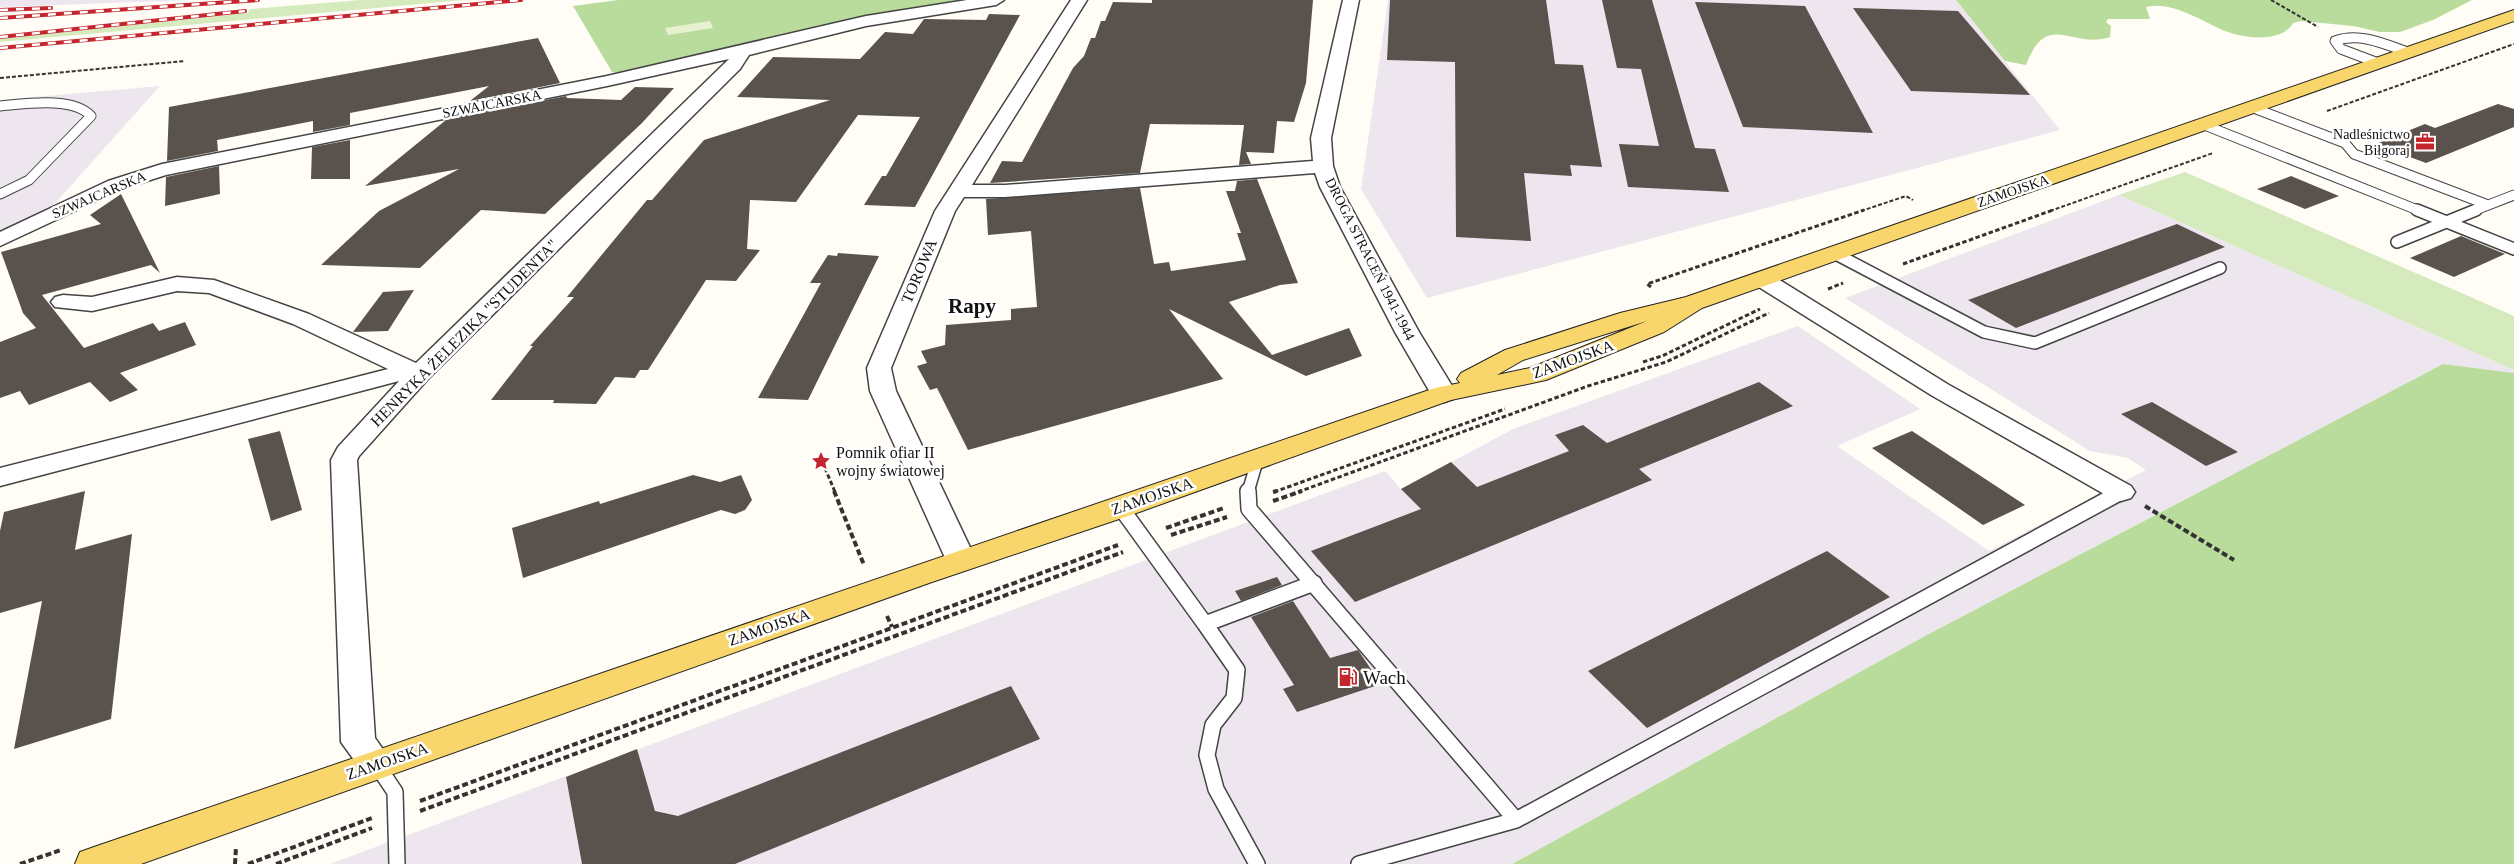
<svg xmlns="http://www.w3.org/2000/svg" width="2514" height="864" viewBox="0 0 2514 864" font-family="'Times New Roman',serif">
  <rect width="100%" height="100%" fill="#fffdf5"/>
  <!-- industrial -->
  <path fill="#eee6ef" d="M0,0H193L0,7Z
    M1388,0H1956L2060,130L1427,298L1361,189Z
    M160,86L50,209L0,232V100Z
    M2119,195L2514,370V373L2443,364L1925,636L1512,864H330L1385,471L1401,489L1513,429L1798,326L1920,409L1837,446L1989,551L2146,470L2128,458L2090,451L1845,298Z"/>
  <!-- green -->
  <path fill="#d5ebbd" d="M361,0H464L0,42V39L247,13L250,9Z
    M2185,172L2514,316V370L2119,195Z"/>
  <!-- forest -->
  <path fill="#b9dc9c" d="M618,0H977L619,73L612,72L573,6Z
    M1956,0H2472L2433,20L2400,32H2380L2353,26L2301,21L2293,23C2283,42 2246,39 2228,32C2204,23 2173,0 2146,7L2150,19H2108L2106,22L2111,26L2110,37C2072,50 2047,9 2026,65L2005,61Z
    M2443,364L2514,373V864H1512L1925,636Z"/>
  <!-- pitch -->
  <path fill="#e6f2cf" d="M710,21L713,28L668,35L665,28Z"/>
  <!-- building -->
  <path fill="#5a524d" d="M1152,0H1313L1306,83L1294,122L1277,121L1274,153L1246,152L1251,164L1239,165L1244,125L1150,124L1140,173L990,183L1002,161L1022,162L1073,68L1084,56L1091,38H1095L1101,21H1105L1113,2L1152,3Z
    M1390,0H1546L1555,64L1583,65L1602,167L1570,165L1572,176L1524,173L1531,241L1456,237L1455,62L1387,60Z
    M1602,0H1652L1695,148L1715,149L1729,192L1628,187L1619,144L1659,146L1641,69L1617,68Z
    M1695,2L1805,6L1873,133L1743,127Z
    M1853,8L1958,11L2030,95L1911,91Z
    M989,14L1020,15L915,207L864,205L882,176H886L920,117L858,115L796,202L750,200L747,249L760,250L736,281L706,280L648,370H640L635,378L615,377L596,404L553,403L554,400H491L533,346H530L574,297H567L647,200H652L704,140L830,100L737,97L773,57L860,59L885,32L913,34L924,19L986,20Z
    M538,38L560,83L470,101L489,86L350,113V125L313,132V121L217,140L218,151L167,161L169,107Z
    M635,87L674,88L642,123L545,214L481,210L420,268L321,265L379,211L459,169L365,186L446,120L566,96L567,98L621,100Z
    M2498,104L2514,109V127L2426,163L2375,144L2425,124L2435,128Z
    M350,140V179H311L312,147Z
    M219,166L220,194L165,206L166,177Z
    M2291,176L2339,196L2305,209L2257,189Z
    M1257,179L1298,283L1280,285L1229,302L1272,355L1349,328L1362,356L1306,376L1169,309L1223,379L968,450L937,388L930,390L917,366L927,363L921,351L945,345L946,325L1011,320V309L1037,307L1031,231L988,235L986,199L1140,188L1154,264L1169,262L1171,271L1246,260L1237,233H1241L1226,191H1235L1237,181Z
    M121,194L160,273L151,265L42,295L84,348L153,323L159,331L185,322L196,345L120,373L138,390L110,402L90,382L29,405L20,391L0,398V342L36,328L23,313L1,252L101,224L90,215Z
    M2177,224L2225,247L2016,328L1968,300Z
    M2461,236L2505,254L2454,277L2410,258Z
    M838,253L879,256L808,400L758,398L821,283H810L828,255L837,256Z
    M414,290L388,331L353,332L383,292Z
    M1759,382L1793,406L1639,469L1652,480L1355,602L1311,551L1421,509L1401,489L1451,462L1477,487L1569,451L1555,435L1583,425L1607,443Z
    M2152,402L2238,452L2206,466L2121,414Z
    M280,431L302,510L271,521L248,439Z
    M1912,431L2025,505L1983,525L1872,448Z
    M693,475L720,482L741,475L752,500L745,510L735,514L721,510L523,578L512,528L599,501L600,504Z
    M85,491L75,550L132,534L111,719L14,749L42,601L0,613V531L4,512Z
    M1827,551L1890,597L1647,728L1588,671Z
    M1277,577L1282,585L1241,601L1235,591Z
    M1293,601L1330,658L1358,650L1381,684L1297,712L1283,689L1294,685L1251,617Z
    M1011,686L1040,739L735,864H582L566,777L637,749L655,811L678,816Z"/>
  <g fill="none" stroke-linecap="round" stroke-linejoin="round">
    <!-- lane-far2 casing -->
    <g stroke="#444" stroke-width="11">
      <path id="lane-far2" d="M2378,63L2341,49L2335,41C2359,32 2385,44 2407,52
        M0,106C24,104 73,96 91,116L29,180L0,194
        M2251,107L2345,143L2354,154L2488,205
        M2202,124L2420,211
        M2473,211L2514,195"/>
    </g>
    <!-- lane-far1 casing -->
    <g stroke="#444" stroke-width="14">
      <path id="lane-far1" d="M2417,210L2514,249
        M2397,242L2476,210
        M1834,253L1984,332L2035,343L2220,268
        M1248,492L1258,458"/>
    </g>
    <!-- lane casing -->
    <g stroke="#444" stroke-width="18">
      <path id="lane" d="M1248,491L1249,509L1516,820L2121,492
        M1121,508L1205,624L1314,583
        M1205,624L1237,670L1234,698L1213,725L1207,755L1216,789L1257,864
        M377,765L395,792L397,864
        M1359,864L1516,820"/>
    </g>
    <!-- street casing -->
    <g stroke="#444" stroke-width="3">
      <path id="street" d="M967,0H1004L996,5L866,26L749,55L740,69L428,379L359,456L357,460L375,738L394,765L389,775L377,779L365,775L341,742L331,460L338,447L399,381L0,486V468L388,369L293,324L209,293L177,291L92,311L55,307L51,302L55,297L63,295L92,297L177,277L214,280L309,314L416,363L729,59L607,86L166,175L122,189L0,246V232L108,181L162,164L607,76L866,16Z
        M1071,0H1087L972,185H1005L1313,161L1311,138L1343,0H1359L1331,138L1333,166L1340,187L1419,332L1457,394L1453,399L1444,402L1435,399L1431,394L1395,332L1320,187L1315,173L1005,197H964L955,211L891,368L896,391L976,560L971,567L961,570L951,567L946,560L870,391L867,368L935,211Z
        M1762,272L1770,274L1949,385L2131,486L2135,492L2131,498L2121,501L2111,498L1931,395L1754,284L1751,279L1754,274Z"/>
    </g>
    <!-- primary casing -->
    <g stroke="#222" stroke-width="2">
      <path id="primary" d="M2514,10V21L1702,308L1664,332L1546,380L1451,400L1131,515L932,582L141,864H75L80,852L94,847L1435,388L1460,383L1457,379L1461,373L1505,350L1620,313L1686,297ZM1647,321L1530,368L1497,375L1523,360Z"/>
    </g>
    <!-- path-far2 -->
    <path stroke="#333" stroke-width="2" stroke-dasharray="4 2" stroke-linecap="butt" d="M2271,0L2318,27
      M0,78L185,61
      M2327,111L2514,44
      M1861,211L1906,196L1913,200
      M2050,211L2213,153"/>
    <!-- path-far1 -->
    <path stroke="#333" stroke-width="3" stroke-dasharray="4.5 2.5" stroke-linecap="butt" d="M1903,264L2053,210
      M1651,287L1647,284L1864,210
      M1828,289L1843,283
      M1643,362L1662,356L1760,309
      M825,468L835,492
      M1274,492L1505,409
      M1298,492L1588,386L1666,362L1769,313"/>
    <!-- path -->
    <path stroke="#333" stroke-width="4" stroke-dasharray="6 3" stroke-linecap="butt" d="M834,491L864,565
      M1273,492L1277,491
      M1273,501L1302,491
      M2145,506L2234,560
      M1166,528L1224,508
      M1171,535L1227,517
      M887,616L892,627
      M420,801L1118,545
      M420,811L1123,552
      M20,864L61,850
      M235,864L236,847
      M248,864L372,818
      M276,864L372,828"/>
    <!-- lane-far2 -->
    <use href="#lane-far2" stroke="#fff" stroke-width="9"/>
    <!-- lane-far1 -->
    <use href="#lane-far1" stroke="#fff" stroke-width="11"/>
    <!-- lane -->
    <use href="#lane" stroke="#fff" stroke-width="15"/>
    <!-- street -->
    <use href="#street" fill="#fff" fill-rule="evenodd"/>
    <!-- primary -->
    <use href="#primary" fill="#f9d66b" fill-rule="evenodd"/>
    <!-- rail casing -->
    <g stroke="#c4262e" stroke-width="4">
      <path id="rail" d="M0,10L51,8
        M0,18L258,0
        M0,37L245,11
        M0,48L521,0"/>
    </g>
    <!-- rail -->
    <use href="#rail" stroke="#fff" stroke-width="2.5" stroke-dasharray="8" stroke-linecap="butt"/>
  </g>
  <!-- icons -->
  <defs>
    <g id="office-bare" transform="scale(1.5)"><path d="M-6-3h4V-5.5h4V-3h4V5H-6ZM-1-4.5V-3h2v-1.5ZM-6 0V1H6V0Z" fill="#c4262e" stroke="#fff" stroke-width="2.5" paint-order="stroke"/></g>
    <g id="sight-bare" transform="scale(1.5)"><path d="M0-6L1.8-2.2L6-1.7L2.9 1.2L3.7 5.4L0 3.3L-3.7 5.4L-2.9 1.2L-6-1.7L-1.8-2.2Z" fill="#c4262e" stroke="#fff" stroke-width="2.5" paint-order="stroke"/></g>
    <g id="fuel-bare" transform="scale(1.5)"><path d="M-5.5-6h7V0h2V4h1.3V-2.5L3-4.5l.8-.8L6-3V5H2.5V1h-1V6h-7ZM-4.2-4.7v3.2H.2V-4.7Z" fill="#c4262e" stroke="#fff" stroke-width="2.5" paint-order="stroke"/></g>
  </defs>
  <g fill-rule="evenodd">
    <use href="#office-bare" x="2425" y="142"/>
    <use href="#sight-bare" x="821" y="461"/>
    <use href="#fuel-bare" x="1348" y="677"/>
  </g>
  <g text-anchor="middle" dominant-baseline="central" stroke-width="5" stroke-linejoin="round" paint-order="stroke">
    <!-- far-street labels -->
    <g font-size="14" fill="#111" stroke="#fff">
      <text transform="translate(492 104) rotate(-11)">SZWAJCARSKA</text>
      <text transform="translate(2013 191) rotate(-19)">ZAMOJSKA</text>
      <text transform="translate(99 195) rotate(-23)">SZWAJCARSKA</text>
      <text transform="translate(1370 259) rotate(63)">DROGA STRACEŃ 1941-1944</text>
    </g>
    <!-- far-poi labels -->
    <g font-size="14" fill="#111" stroke="#fff" text-anchor="end">
      <text x="2410" y="134">Nadleśnictwo<tspan x="2410" dy="16">Biłgoraj</tspan></text>
    </g>
    <!-- street labels -->
    <g font-size="16" fill="#111" stroke="#fff">
      <text transform="translate(919 271) rotate(-67)">TOROWA</text>
      <text transform="translate(464 333) rotate(-45)">HENRYKA ŻELEZIKA "STUDENTA"</text>
      <text transform="translate(1573 359) rotate(-20)">ZAMOJSKA</text>
      <text transform="translate(1152 496) rotate(-19)">ZAMOJSKA</text>
      <text transform="translate(769 627) rotate(-19)">ZAMOJSKA</text>
      <text transform="translate(387 761) rotate(-19)">ZAMOJSKA</text>
    </g>
    <!-- poi labels -->
    <g font-size="16" fill="#111" stroke="#fff" text-anchor="start">
      <text x="836" y="452">Pomnik ofiar II<tspan x="836" dy="18">wojny światowej</tspan></text>
    </g>
    <!-- near-poi labels -->
    <g font-size="19" fill="#111" stroke="#fff" text-anchor="start">
      <text x="1363" y="677">Wach</text>
    </g>
    <!-- district labels -->
    <g font-size="21" font-weight="bold" fill="#111" stroke="#fff">
      <text x="972" y="306">Rapy</text>
    </g>
  </g>
</svg>
